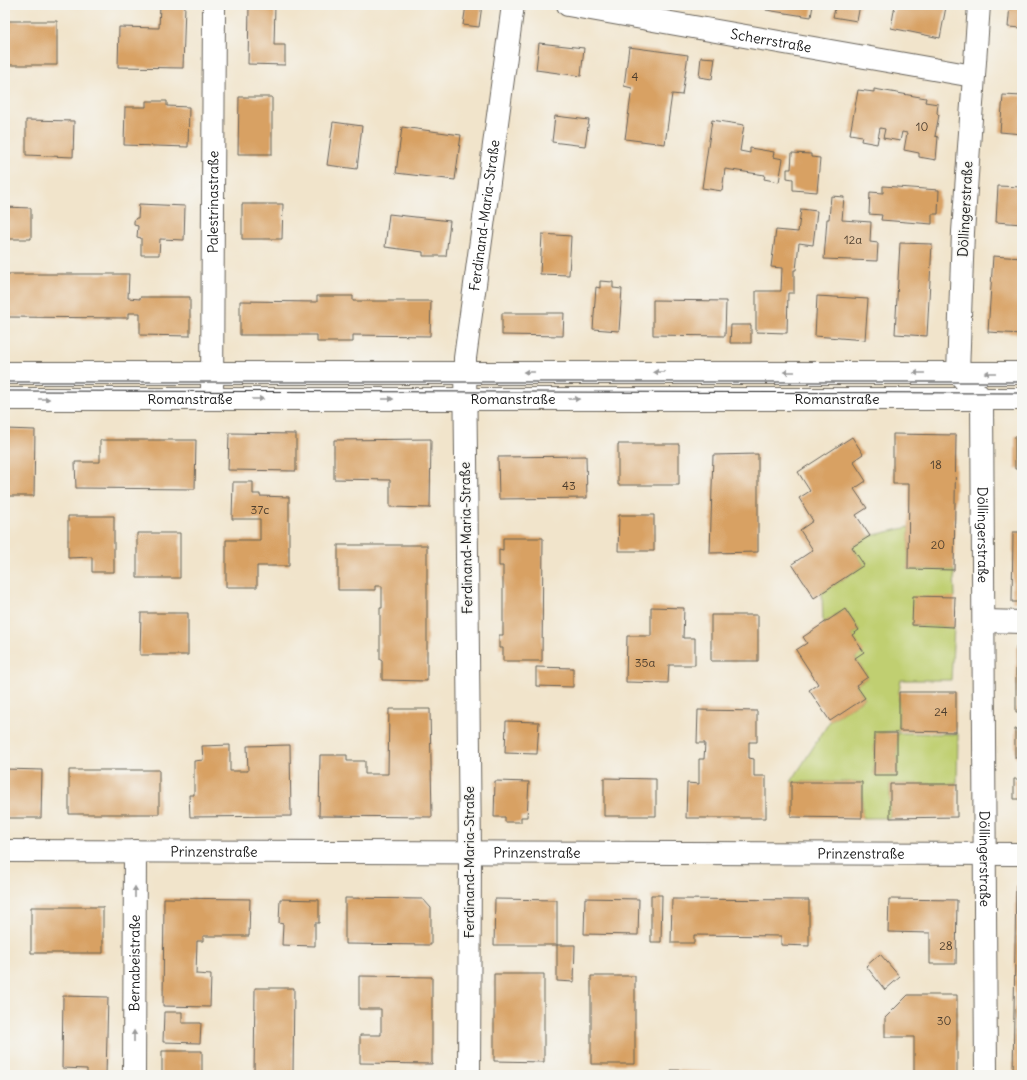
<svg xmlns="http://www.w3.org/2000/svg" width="1027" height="1080" viewBox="0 0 1027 1080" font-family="Delius,sans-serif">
  <rect width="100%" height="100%" fill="#f6f6f2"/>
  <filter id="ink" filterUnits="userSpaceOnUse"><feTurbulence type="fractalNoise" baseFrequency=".025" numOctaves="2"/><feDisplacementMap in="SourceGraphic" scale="8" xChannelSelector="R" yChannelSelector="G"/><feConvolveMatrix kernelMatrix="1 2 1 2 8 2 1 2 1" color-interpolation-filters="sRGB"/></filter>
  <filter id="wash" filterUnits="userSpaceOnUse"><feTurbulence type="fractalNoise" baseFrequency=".012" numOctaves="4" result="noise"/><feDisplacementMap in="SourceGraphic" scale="16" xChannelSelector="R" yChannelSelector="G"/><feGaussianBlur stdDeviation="0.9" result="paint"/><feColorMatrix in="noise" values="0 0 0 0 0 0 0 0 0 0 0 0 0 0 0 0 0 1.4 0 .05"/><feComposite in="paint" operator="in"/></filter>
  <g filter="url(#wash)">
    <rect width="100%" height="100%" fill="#f1e4cb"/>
    <!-- green -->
    <path fill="#c0cf71" stroke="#6e7646" d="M909,527L908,569L954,570L955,597L912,625L954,627L951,680H901L899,692V731L875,733L874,774L897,775V733L958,734L957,784H890V818H862V782H791L830,721L865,698L856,685L868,677L855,658L863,652L852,635L859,630L845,609L823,623L822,593L864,565L852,547L870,536Z"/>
    <g id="blocks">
      <!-- building -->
      <path fill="#d8a164" d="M160,5H185L183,68L118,67L119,27L159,28Z
        M249,5H275L274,45H285V65L248,64Z
        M466,5H482L479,27L463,25Z
        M767,5H813L811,17L766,10Z
        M836,5H860L857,21L833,17Z
        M895,5H937L946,7L940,38L891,28Z
        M1010,5H1022V28L1008,27Z
        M5,21H57V65H5Z
        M539,43L584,48L581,76L536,70Z
        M629,47L688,55L682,95L672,94L665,144L625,139L632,88L624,86Z
        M701,57L715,58L712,79L699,77Z
        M874,89L926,98L925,102L938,104L937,113L939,115L935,136L938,137L936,160L919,157V153L904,150L907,133L902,132L900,141L883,138L885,129L880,128L877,144L861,141L862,136L850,134L858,90L874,92Z
        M1003,95L1022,96V134L1000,132Z
        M239,97H272V154H238Z
        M146,101H167V106L189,107L188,147L124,145L125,107H146Z
        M555,116L589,120L585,146L552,142Z
        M26,120L74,121L73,157L26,155Z
        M712,120L744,125L740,151L750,153V148L774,152L773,157L783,159L779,182L764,179L765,175L725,169L722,191L702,188Z
        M333,122L362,126L357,169L327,165Z
        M402,127L461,135L455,180L396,173Z
        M792,153L811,154V157L820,158L817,192L793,190V179L787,178V169H791Z
        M883,186L939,190L938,214H932V224L881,220L882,215L869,214L870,192L883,193Z
        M998,186L1022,187V224L996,222Z
        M831,196L844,197L842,220L871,222L870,242L878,243L877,261L824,259L827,219H829Z
        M139,204L185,206L184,240L160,239L159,255H141V238L137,237L138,226L134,225V221L136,218H138Z
        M242,204H283L282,239H242Z
        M5,207L31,208V239H5Z
        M801,209L817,211L813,245L799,243L796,270H794V293H788L787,333L756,332V291H781L782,268L771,267L776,230L798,232Z
        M389,214L450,221L446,256H423V252L385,247Z
        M542,234L571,236L569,275L540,274Z
        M900,243L932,244L927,336L895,334Z
        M993,256L1022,258V334L988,332Z
        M5,274H129L128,298L140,299V297H190V336L140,335V313H128V318L5,317Z
        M600,281L613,282V288L622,289L619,331L593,329L596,287L600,288Z
        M317,296H353V301H431L430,336L353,335V342H317V335H240V301L317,302Z
        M817,296L868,299L865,340L815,336Z
        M653,300L726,301L725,336L653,335Z
        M502,313H564L563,336L502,335Z
        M731,325H751V343H730Z
        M5,429L35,430L34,496H5Z
        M229,433L296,434V471L228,470Z
        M893,434L956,435L954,570L908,569L909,484H893Z
        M1015,436H1022V469H1015Z
        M852,437L863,454L853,461L866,481L854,489L867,508L856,515L870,536L852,547L864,565L814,598L792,564L813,550L800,530L813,521L799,498L810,491L798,472Z
        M431,439L430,508L390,507V480L334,479V440Z
        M100,440H196L195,489L76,488L75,462H100Z
        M618,444H679V485H618Z
        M758,454V552L710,553L713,455Z
        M586,456L587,498L499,499L498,457Z
        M233,482H253V494H260V496L289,497V566H257V587H226V540H260V519H232Z
        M619,515H654V551H618Z
        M68,516H114V572H92V557L68,558Z
        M1013,532H1022V602H1012Z
        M137,533H180V578H137Z
        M503,538H543L542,661H503V648H499V635H503V566H499V549L503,550Z
        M338,545H427V681L382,680V660H380V608H382V586H375V590H338Z
        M913,596L955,597L954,627L912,625Z
        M651,607L684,608L683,638H695V665H669L668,683L626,682L627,636H651Z
        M845,609L859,630L852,635L864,652L855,658L868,677L856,685L865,698L830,721L809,690L818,684L796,650L807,643L803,637Z
        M141,613H188V655H140Z
        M711,615H758V661H711Z
        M1016,647H1022V712H1016Z
        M536,667L573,668V687L536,686Z
        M899,692H956V732L899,731Z
        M389,709H430L432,817L319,816L320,755H347V761H365V774H388Z
        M698,710L757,711V742H749V758L754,759V776H766V818H686L687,783L699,784V759H704L705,743H697Z
        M506,721L539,722L537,754L505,753Z
        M1015,729H1022V758H1015Z
        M875,733H897V775H874Z
        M230,745V771H248L247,746L290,745L291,816L190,817L189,795H194V761L203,760L202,746Z
        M5,769L42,770L41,818H5Z
        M69,770H159V814H69Z
        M604,778L656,779V816H604Z
        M1014,779H1022V799H1014Z
        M495,781L529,782L527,817H521V822H505V817H494Z
        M791,782H862V818L791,817Z
        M890,784H957V817L890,818Z
        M1016,885H1022V1075H1013Z
        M651,895H662L661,942H651Z
        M164,898L250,899L249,936H203V941H197L196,974L211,975L210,1007L163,1006Z
        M345,898L423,899L431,908V945L345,944Z
        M585,898L639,899L638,935L584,934Z
        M280,899L319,900V923H315V946L282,945L283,924L279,923Z
        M495,899L557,900V945H494Z
        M672,899L809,900V946L781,945V936L694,935V943H671Z
        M889,899L957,900L956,964H930V933L888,932Z
        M31,907H103V953H31Z
        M557,945H575L574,982L557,981Z
        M880,954L900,977L885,990L866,966Z
        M494,974H544V1062L494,1061Z
        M359,976L432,977V1064L360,1063V1035H381V1009H359Z
        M591,976H635V1064H591Z
        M255,988H294L293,1075H254Z
        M908,995H957V1075H914V1037H885V1018Z
        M63,996L108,997L106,1075H87V1069L62,1068Z
        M164,1012H182V1023H201L200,1043L163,1042Z
        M162,1051H202V1075H162Z
        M671,1070L712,1071V1075H671Z"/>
    </g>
  </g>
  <g filter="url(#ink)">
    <use href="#blocks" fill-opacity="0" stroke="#676259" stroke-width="1"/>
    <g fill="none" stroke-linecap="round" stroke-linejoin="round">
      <!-- minor casing -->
      <g stroke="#676259" stroke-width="24">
        <g id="minor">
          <path id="s1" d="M568,5L973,76"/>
          <path id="s2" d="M979,5L963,232L958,373L982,399L986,1075"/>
          <path id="s3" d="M212,399L214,5"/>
          <path d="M984,621L1022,622"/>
          <path id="s4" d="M5,851L1022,854"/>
          <path id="s5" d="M134,1075L135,851"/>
          <path id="s6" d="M469,1075L470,853L465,358L513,5"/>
        </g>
      </g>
      <!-- major casing -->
      <g stroke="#676259" stroke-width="24">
        <g id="major">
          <path d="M5,373H1022"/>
          <path id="s7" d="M5,399H1022"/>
        </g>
      </g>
      <!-- minor -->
      <use href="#minor" stroke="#fff" stroke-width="22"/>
      <!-- major -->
      <use href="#major" stroke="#fff" stroke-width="22"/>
      <!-- tram -->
      <path stroke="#1c1c1c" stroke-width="1" d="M5,382H1022
        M5,391L1022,393"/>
    </g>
    <!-- one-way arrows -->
    <defs><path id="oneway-solid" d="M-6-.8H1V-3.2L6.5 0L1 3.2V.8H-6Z"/></defs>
    <g fill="#999">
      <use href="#oneway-solid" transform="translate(529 372) rotate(-180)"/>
      <use href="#oneway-solid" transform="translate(659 372) rotate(-180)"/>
      <use href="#oneway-solid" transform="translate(789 372) rotate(-180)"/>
      <use href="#oneway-solid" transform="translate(919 373) rotate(-180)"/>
      <use href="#oneway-solid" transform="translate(990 373) rotate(180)"/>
      <use href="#oneway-solid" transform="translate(44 399)"/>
      <use href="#oneway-solid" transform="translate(258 399)"/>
      <use href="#oneway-solid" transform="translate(388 399)"/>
      <use href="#oneway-solid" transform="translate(574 399)"/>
      <use href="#oneway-solid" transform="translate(135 892) rotate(-90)"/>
      <use href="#oneway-solid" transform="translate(134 1036) rotate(-90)"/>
    </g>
  </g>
  <g text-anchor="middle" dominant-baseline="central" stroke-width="3" stroke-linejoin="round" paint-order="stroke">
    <!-- number labels -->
    <g font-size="12" fill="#4b3d2e">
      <text x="635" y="76">4</text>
      <text x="922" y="126">10</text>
      <text x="853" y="239">12a</text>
      <text x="936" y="464">18</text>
      <text x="569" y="485">43</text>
      <text x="260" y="509">37c</text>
      <text x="938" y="544">20</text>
      <text x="645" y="662">35a</text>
      <text x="941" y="711">24</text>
      <text x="946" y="945">28</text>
      <text x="944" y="1020">30</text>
    </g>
    <!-- street labels -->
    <g font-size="14" fill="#1c1c1c" stroke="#f6f6f2">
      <text stroke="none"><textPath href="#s1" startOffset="206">Scherrstraße</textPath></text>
      <text stroke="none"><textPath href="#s3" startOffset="197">Palestrinastraße</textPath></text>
      <text transform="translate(965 209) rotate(-87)">Döllingerstraße</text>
      <text stroke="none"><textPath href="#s6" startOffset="861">Ferdinand-Maria-Straße</textPath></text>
      <text stroke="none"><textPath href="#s7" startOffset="185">Romanstraße</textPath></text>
      <text stroke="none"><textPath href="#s7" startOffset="508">Romanstraße</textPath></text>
      <text stroke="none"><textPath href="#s7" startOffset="832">Romanstraße</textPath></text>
      <text stroke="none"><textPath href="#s2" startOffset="540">Döllingerstraße</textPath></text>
      <text transform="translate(466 538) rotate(-91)">Ferdinand-Maria-Straße</text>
      <text stroke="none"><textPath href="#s4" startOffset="209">Prinzenstraße</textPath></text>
      <text stroke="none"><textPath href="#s4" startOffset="532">Prinzenstraße</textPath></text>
      <text stroke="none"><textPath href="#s4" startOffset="856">Prinzenstraße</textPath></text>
      <text stroke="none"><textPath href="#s2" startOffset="864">Döllingerstraße</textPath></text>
      <text transform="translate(469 862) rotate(-90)">Ferdinand-Maria-Straße</text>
      <text stroke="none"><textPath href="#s5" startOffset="112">Bernabeistraße</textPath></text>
    </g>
  </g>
  <!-- margin -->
  <rect width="1027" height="1080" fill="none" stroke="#f6f6f2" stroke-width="20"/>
</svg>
